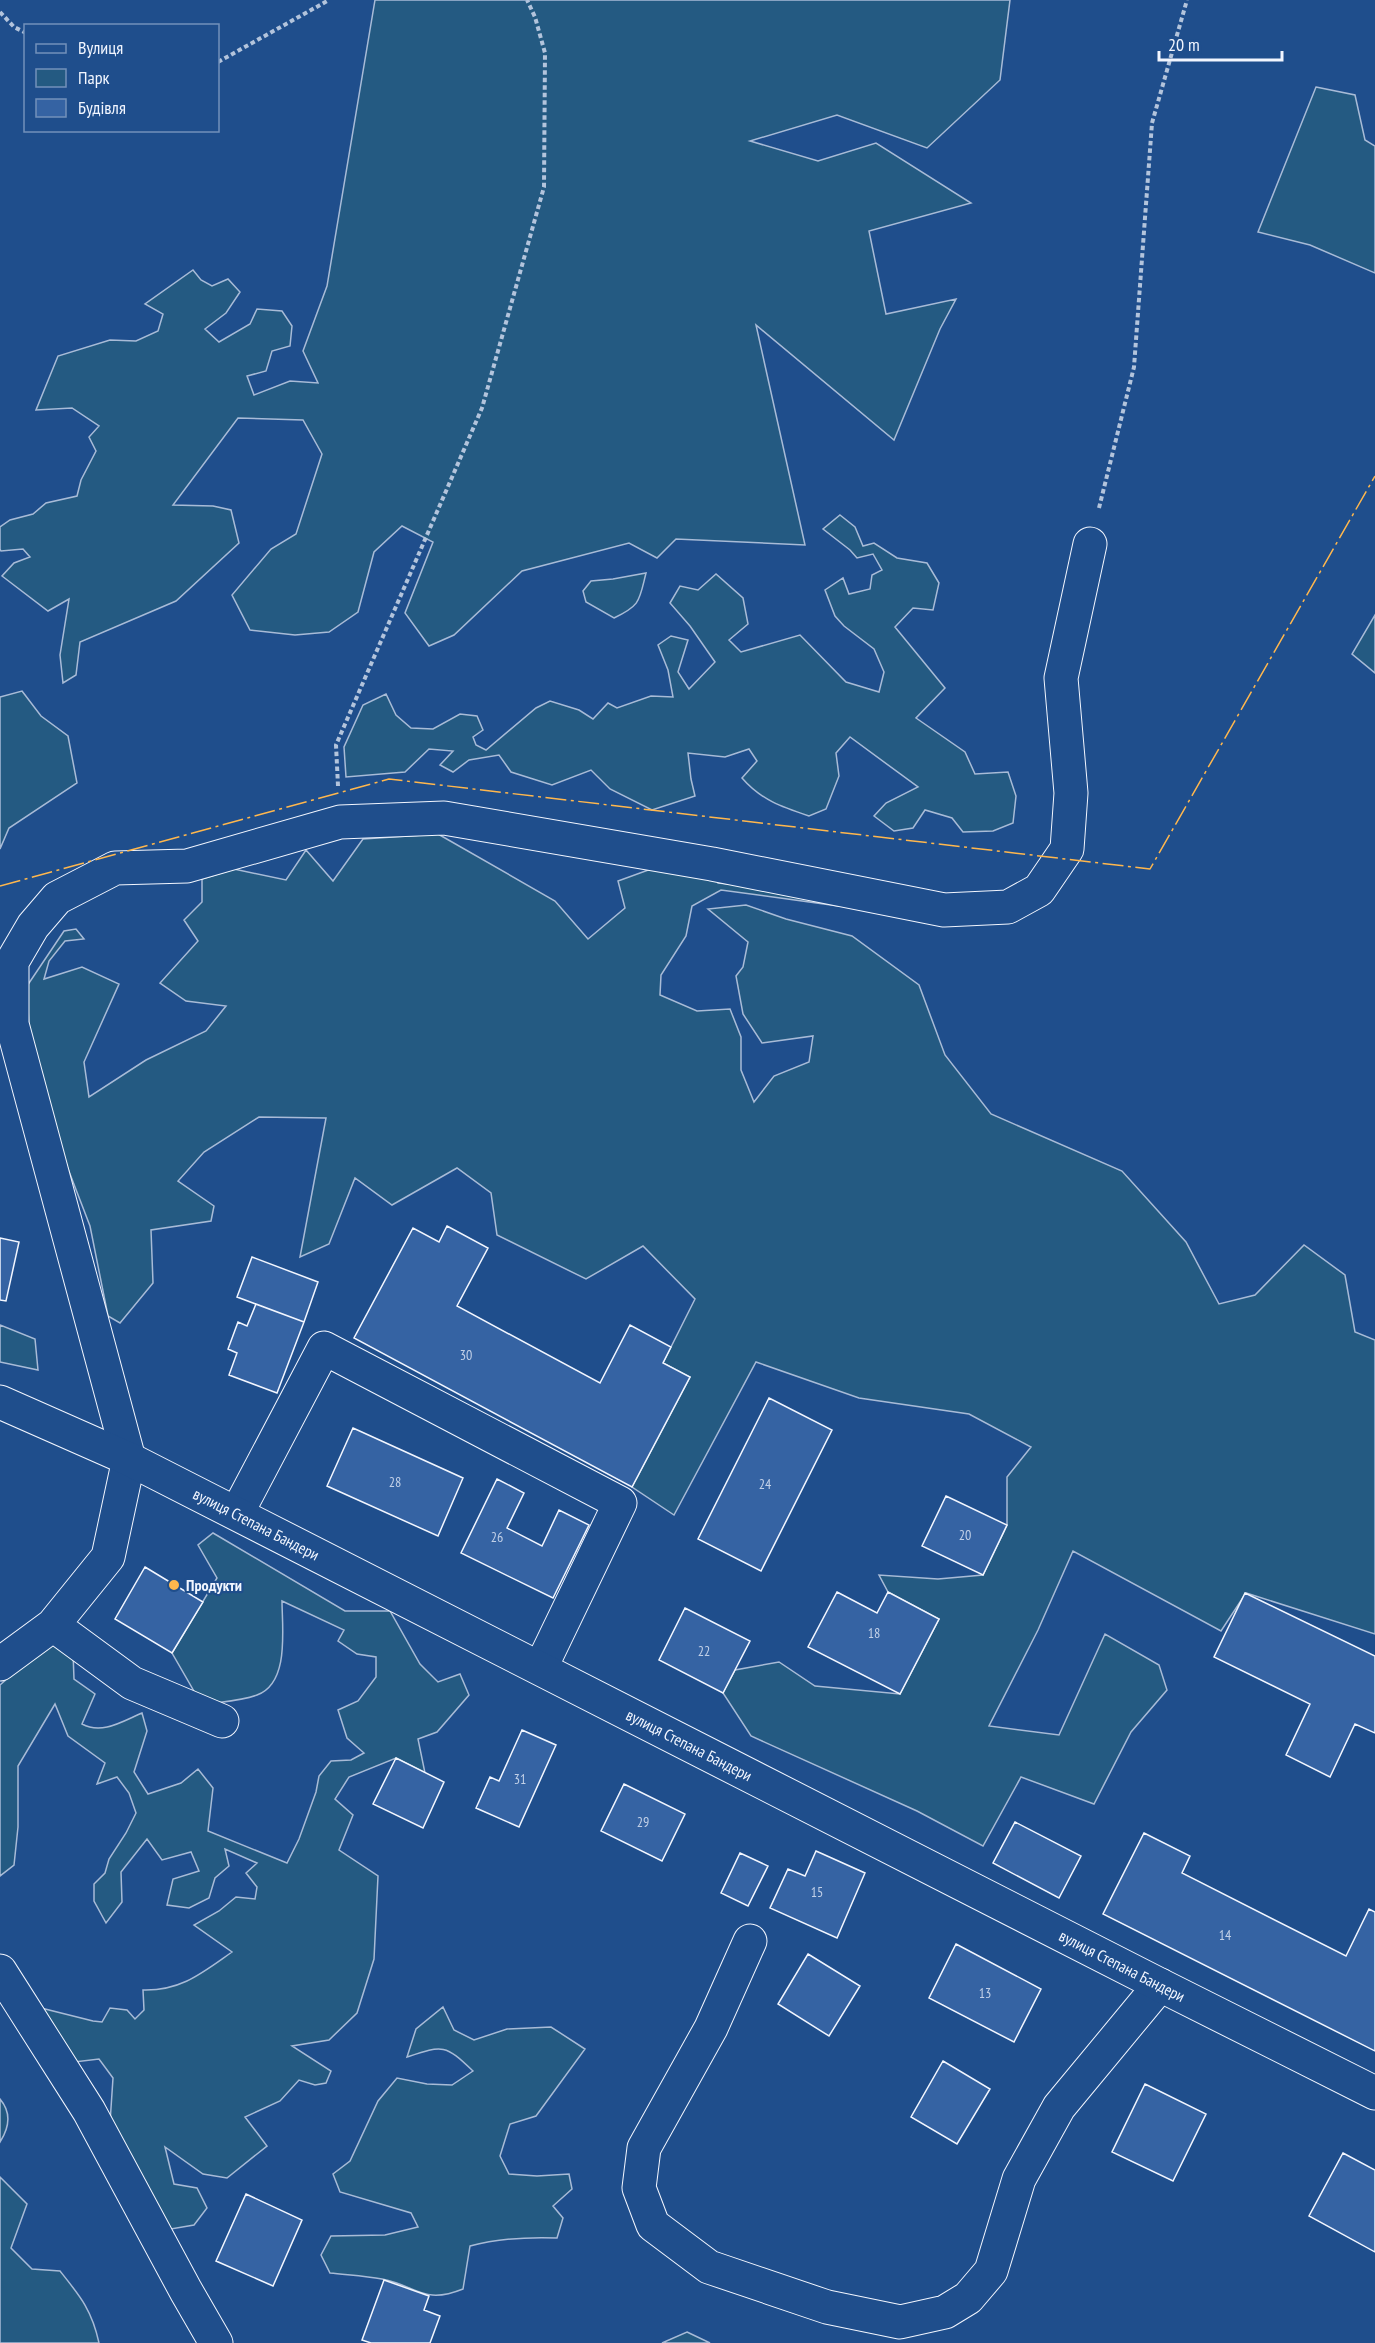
<svg xmlns="http://www.w3.org/2000/svg" width="1375" height="2343" viewBox="0 0 1375 2343" font-family="'PT Sans Narrow',sans-serif">
  <rect width="100%" height="100%" fill="#1f4e8c"/>
  <!-- green -->
  <path fill="#245a82" stroke="#a8bbd7" stroke-width="1.5" d="M375,0H1010L1000,80L927,148L837,115L750,141L818,161L876,143L971,203L869,231L886,314L956,299L940,329L894,440L756,325L805,545L676,539L657,558L629,543L522,571L454,635L429,646L405,613L433,542L402,526L374,552L358,612L329,632L295,635L250,630L232,595L271,549L296,534L322,454L303,420L238,418L173,505L213,506L231,510L239,543L176,601L80,642L76,675L63,683L60,655L69,599L48,611L2,576L14,563L30,557L23,549L1,551L0,549V527L10,520L33,514L46,503L77,496L81,480L96,451L89,437L99,426L72,408L36,410L58,356L110,340L136,341L158,331L163,314L145,304L193,270L201,280L212,286L228,279L240,292L226,313L205,329L219,342L250,324L257,309L282,311L292,326L290,346L272,351L266,371L247,376L254,395L290,381L318,383L303,351L327,286Z
    M1316,87L1355,95L1365,140L1375,146V273L1310,245L1258,232Z
    M840,515L855,527L863,546L874,543L897,558L927,563L939,583L933,610L913,608L895,627L945,688L916,718L965,752L975,774L1008,772L1016,796L1013,823L993,831L963,832L952,818L925,810L913,828L894,831L874,816L886,803L918,787L850,737L836,753L839,776L826,809L809,816C782,807 761,800 742,778L757,761L749,749L725,757L688,753L691,779L695,796L652,810L610,789L591,770L552,785L511,772L499,755L469,760L453,772L440,765L453,751L429,749L405,772L346,777L344,747L363,705L386,694L396,715L411,728L433,729L460,714L477,716L483,730L473,737L476,745L486,750L536,708L550,701L579,710L593,719L608,703L617,708L651,696L673,697L668,670L658,645L671,636L688,640L678,672L689,689L715,662L690,626L670,603L680,586L698,590L716,574L743,598L748,624L729,640L741,652L800,635L846,682L879,692L884,672L874,649L844,626L835,616L825,590L843,578L849,594L870,589L872,575L882,570L873,554L857,558L850,550L823,529Z
    M646,573C639,601 641,605 614,618L586,602L583,591L591,581L613,579Z
    M1375,615V673L1352,654Z
    M22,691L41,716L68,736L77,783L9,828L0,849V697Z
    M438,834L555,901L588,939L625,908L618,881L651,869H713L718,883L837,894L839,906L721,890L692,906L686,936L661,975L660,995L697,1011L730,1009L741,1037V1070L754,1102L774,1076L809,1062L813,1036L762,1043L743,1014L736,976L743,967L748,942L708,909L746,905L786,919L852,936L919,985L945,1055L991,1114L1122,1171L1186,1242L1219,1304L1255,1295L1304,1245L1345,1275L1355,1332L1375,1340V1634L1246,1593L1221,1631L1073,1551L1038,1630L989,1726L1059,1735L1105,1634L1159,1665L1167,1690L1131,1732L1094,1804L1021,1777L983,1846L917,1811L751,1736L723,1693L735,1670L779,1662L815,1686L900,1694L939,1619L888,1592L879,1575L938,1579L983,1575L1007,1525V1477L1031,1447L969,1414L859,1398L756,1362L674,1515L632,1487L690,1377L663,1363L695,1299L643,1246L586,1279L497,1235L491,1193L457,1168L392,1205L355,1178L329,1244L300,1257L326,1118L259,1117L204,1152L178,1181L214,1206L211,1221L151,1230L153,1283L120,1323L108,1316L90,1226L55,1135L29,1028L27,986L64,931L76,929L84,939L65,941L49,961L44,979L82,967L119,984L84,1062L89,1097L146,1060L206,1031L226,1006L186,1001L160,983L198,941L184,920L202,902V879L234,869L286,880L306,850L333,881L363,839Z
    M0,1325L35,1339L38,1370L0,1362Z
    M213,1533L345,1611H390L420,1664L438,1682L460,1674L469,1695L437,1732L418,1739L425,1773L396,1758L349,1777L335,1799L353,1815L339,1850L378,1876L374,1959L357,2013L329,2040L292,2046L331,2071L326,2083L315,2085L299,2080L280,2101L245,2117L267,2146L227,2178L203,2174L165,2147L174,2184L197,2188L207,2208L194,2225L171,2229L110,2123L113,2078L99,2059L66,2063L29,2005L93,2021L102,2022L110,2008L127,2010L135,2019L144,2010L143,1990C181,1991 202,1973 232,1952L194,1925L219,1911L236,1897L255,1899L257,1887L246,1873L257,1863L225,1849L229,1866L215,1878L209,1898L189,1908L167,1905L173,1879L199,1871L191,1852L162,1860L147,1839L121,1872L122,1902L106,1923L94,1901V1884L105,1873L109,1859L126,1833L136,1813L129,1793L117,1777L97,1784L105,1763L68,1736L55,1704L18,1766V1827L14,1865L0,1876V1685L50,1641L73,1652L74,1679L95,1694L82,1724C102,1735 123,1721 142,1713L147,1731L134,1772L148,1794L181,1783L198,1769L213,1788L208,1831L287,1863L299,1839L316,1792L319,1776L331,1761L351,1760L364,1753L347,1738L338,1710L358,1701L376,1677V1657L357,1654L338,1641L344,1630L282,1601C282,1628 290,1683 257,1695C241,1701 219,1702 202,1705L172,1653L217,1578L198,1545Z
    M443,2007L454,2030L474,2040L507,2029L551,2027L585,2049L536,2116L510,2124L500,2156L509,2174L537,2176L569,2174L572,2189L553,2206L563,2218L557,2238C528,2237 499,2238 470,2246L463,2289C423,2305 418,2286 382,2279C365,2276 347,2275 330,2273L321,2255L331,2236L385,2235L418,2227L411,2213L340,2192L333,2174L350,2161L378,2101L397,2078L427,2084L452,2085L473,2071C445,2044 443,2045 407,2057L416,2029Z
    M0,2099C12,2113 9,2128 0,2142Z
    M0,2177L27,2204L11,2248L32,2269L60,2271C80,2296 92,2310 99,2343H0Z
    M687,2332L710,2343H662Z"/>
  <!-- building -->
  <path fill="#3563a3" stroke="#f2f6ff" stroke-width="1.5" d="M447,1226L488,1248L457,1306L600,1383L630,1325L671,1347L663,1363L690,1377L632,1487L354,1338L413,1228L439,1242Z
    M0,1238L19,1242L6,1301L0,1300Z
    M252,1257L318,1282L304,1322L237,1297Z
    M256,1304L304,1322L277,1393L229,1375L237,1353L228,1349L238,1322L247,1326Z
    M769,1398L832,1430L761,1571L698,1539Z
    M353,1428L463,1478L438,1536L327,1486Z
    M497,1479L524,1493L507,1528L542,1546L559,1510L589,1525L553,1598L461,1553Z
    M946,1496L1007,1525L983,1575L922,1546Z
    M145,1567L203,1602L172,1653L115,1619Z
    M837,1592L877,1613L888,1592L939,1619L900,1694L808,1647Z
    M1245,1593L1375,1656V1733L1355,1724L1330,1777L1286,1755L1310,1704L1214,1657Z
    M685,1608L750,1641L723,1693L659,1660Z
    M522,1730L556,1745L519,1827L476,1808L490,1777L499,1781Z
    M396,1758L444,1782L423,1828L373,1804Z
    M624,1784L685,1814L662,1861L601,1831Z
    M1015,1822L1081,1856L1059,1898L993,1863Z
    M1144,1833L1190,1856L1182,1873L1346,1956L1369,1909L1375,1912V2051L1103,1914Z
    M816,1851L865,1873L837,1938L770,1908L788,1869L805,1876Z
    M740,1853L768,1866L748,1906L721,1893Z
    M956,1944L1041,1989L1014,2042L929,1998Z
    M808,1954L860,1986L829,2036L778,2004Z
    M943,2061L990,2089L957,2144L911,2117Z
    M1145,2084L1206,2114L1173,2181L1112,2152Z
    M1343,2153L1375,2170V2252L1309,2216Z
    M246,2194L302,2220L273,2286L216,2261Z
    M384,2280L429,2296L424,2310L440,2316L430,2343H371L362,2340Z"/>
  <g fill="none" stroke-linecap="round" stroke-linejoin="round">
    <!-- minor casing -->
    <g stroke="#f2f6ff" stroke-width="35">
      <path id="minor" d="M237,1513L324,1348L620,1503L541,1667
        M53,1625L132,1683L222,1721
        M0,1664L53,1625L108,1557L129,1459L12,1024V962L33,926L57,898L115,868L187,866L340,822L444,818L712,864L944,910L1008,907L1039,890L1067,849L1071,793L1061,678L1090,544
        M750,1941L711,2028L644,2148L639,2188L653,2225L709,2267L827,2307L900,2322L945,2312L968,2298L991,2271L1019,2179L1059,2107L1160,1985
        M0,1971L89,2111L186,2291L216,2343"/>
    </g>
    <!-- major casing -->
    <g stroke="#f2f6ff" stroke-width="35">
      <g id="major">
        <path id="s1" d="M0,1402L129,1459L1160,1985L1375,2093"/>
      </g>
    </g>
    <!-- path -->
    <path stroke="#b3c4dc" stroke-width="4" stroke-dasharray="4.5 3" stroke-linecap="butt" d="M0,12L14,27L26,33
      M218,62L329,0
      M1099,508L1134,367L1152,123L1187,0
      M338,786L336,745L482,408L544,187L545,53L535,17L527,0"/>
    <!-- minor -->
    <use href="#minor" stroke="#1f4e8c" stroke-width="33"/>
    <!-- major -->
    <use href="#major" stroke="#1f4e8c" stroke-width="33"/>
    <!-- power -->
    <path stroke="#ffb74d" stroke-width="1.5" stroke-dasharray="21 4.5 3 4.5" stroke-linecap="butt" d="M0,886L389,779L1150,869L1375,476"/>
  </g>
  <!-- markers -->
  <circle fill="#ffb74d" stroke="#1f4e8c" stroke-width="2" cx="174" cy="1585" r="6"/>
  <g text-anchor="middle" dominant-baseline="central" stroke-width="4.5" stroke-linejoin="round" paint-order="stroke">
    <!-- number labels -->
    <g font-size="14" fill="#c3d1e8">
      <text x="466" y="1355">30</text>
      <text x="395" y="1482">28</text>
      <text x="765" y="1484">24</text>
      <text x="965" y="1535">20</text>
      <text x="497" y="1537">26</text>
      <text x="874" y="1633">18</text>
      <text x="704" y="1651">22</text>
      <text x="520" y="1779">31</text>
      <text x="643" y="1822">29</text>
      <text x="817" y="1892">15</text>
      <text x="1225" y="1935">14</text>
      <text x="985" y="1993">13</text>
    </g>
    <!-- street labels -->
    <g font-size="16" fill="#f2f6ff" stroke="#1f4e8c">
      <text stroke="none"><textPath href="#s1" startOffset="284">вулиця Степана Бандери</textPath></text>
      <text stroke="none"><textPath href="#s1" startOffset="770">вулиця Степана Бандери</textPath></text>
      <text stroke="none"><textPath href="#s1" startOffset="1256">вулиця Степана Бандери</textPath></text>
    </g>
    <!-- poi labels -->
    <g font-size="16" font-weight="bold" fill="#f2f6ff" stroke="#1f4e8c" text-anchor="start">
      <text x="186" y="1585">Продукти</text>
    </g>
  </g>
  <!-- legend -->
  <rect x="24" y="24" width="195" height="108" fill="#1f4e8c" stroke="#7391ba" stroke-width="1.5"/>
  <rect x="36" y="44" width="30" height="9" fill="#1f4e8c" stroke="#7391ba" stroke-width="1.5"/>
  <text x="78" y="54" font-size="18" fill="#f2f6ff">Вулиця</text>
  <rect x="36" y="69" width="30" height="18" fill="#245a82" stroke="#7391ba" stroke-width="1.5"/>
  <text x="78" y="84" font-size="18" fill="#f2f6ff">Парк</text>
  <rect x="36" y="99" width="30" height="18" fill="#3563a3" stroke="#7391ba" stroke-width="1.5"/>
  <text x="78" y="114" font-size="18" fill="#f2f6ff">Будівля</text>
  <!-- scale -->
  <path d="M1159 51v9h123v-9" fill="none" stroke="#f2f6ff" stroke-width="3"/>
  <text x="1168" y="51" font-size="18" fill="#f2f6ff" stroke="#1f4e8c" stroke-width="4.5" paint-order="stroke">20 m</text>
</svg>
